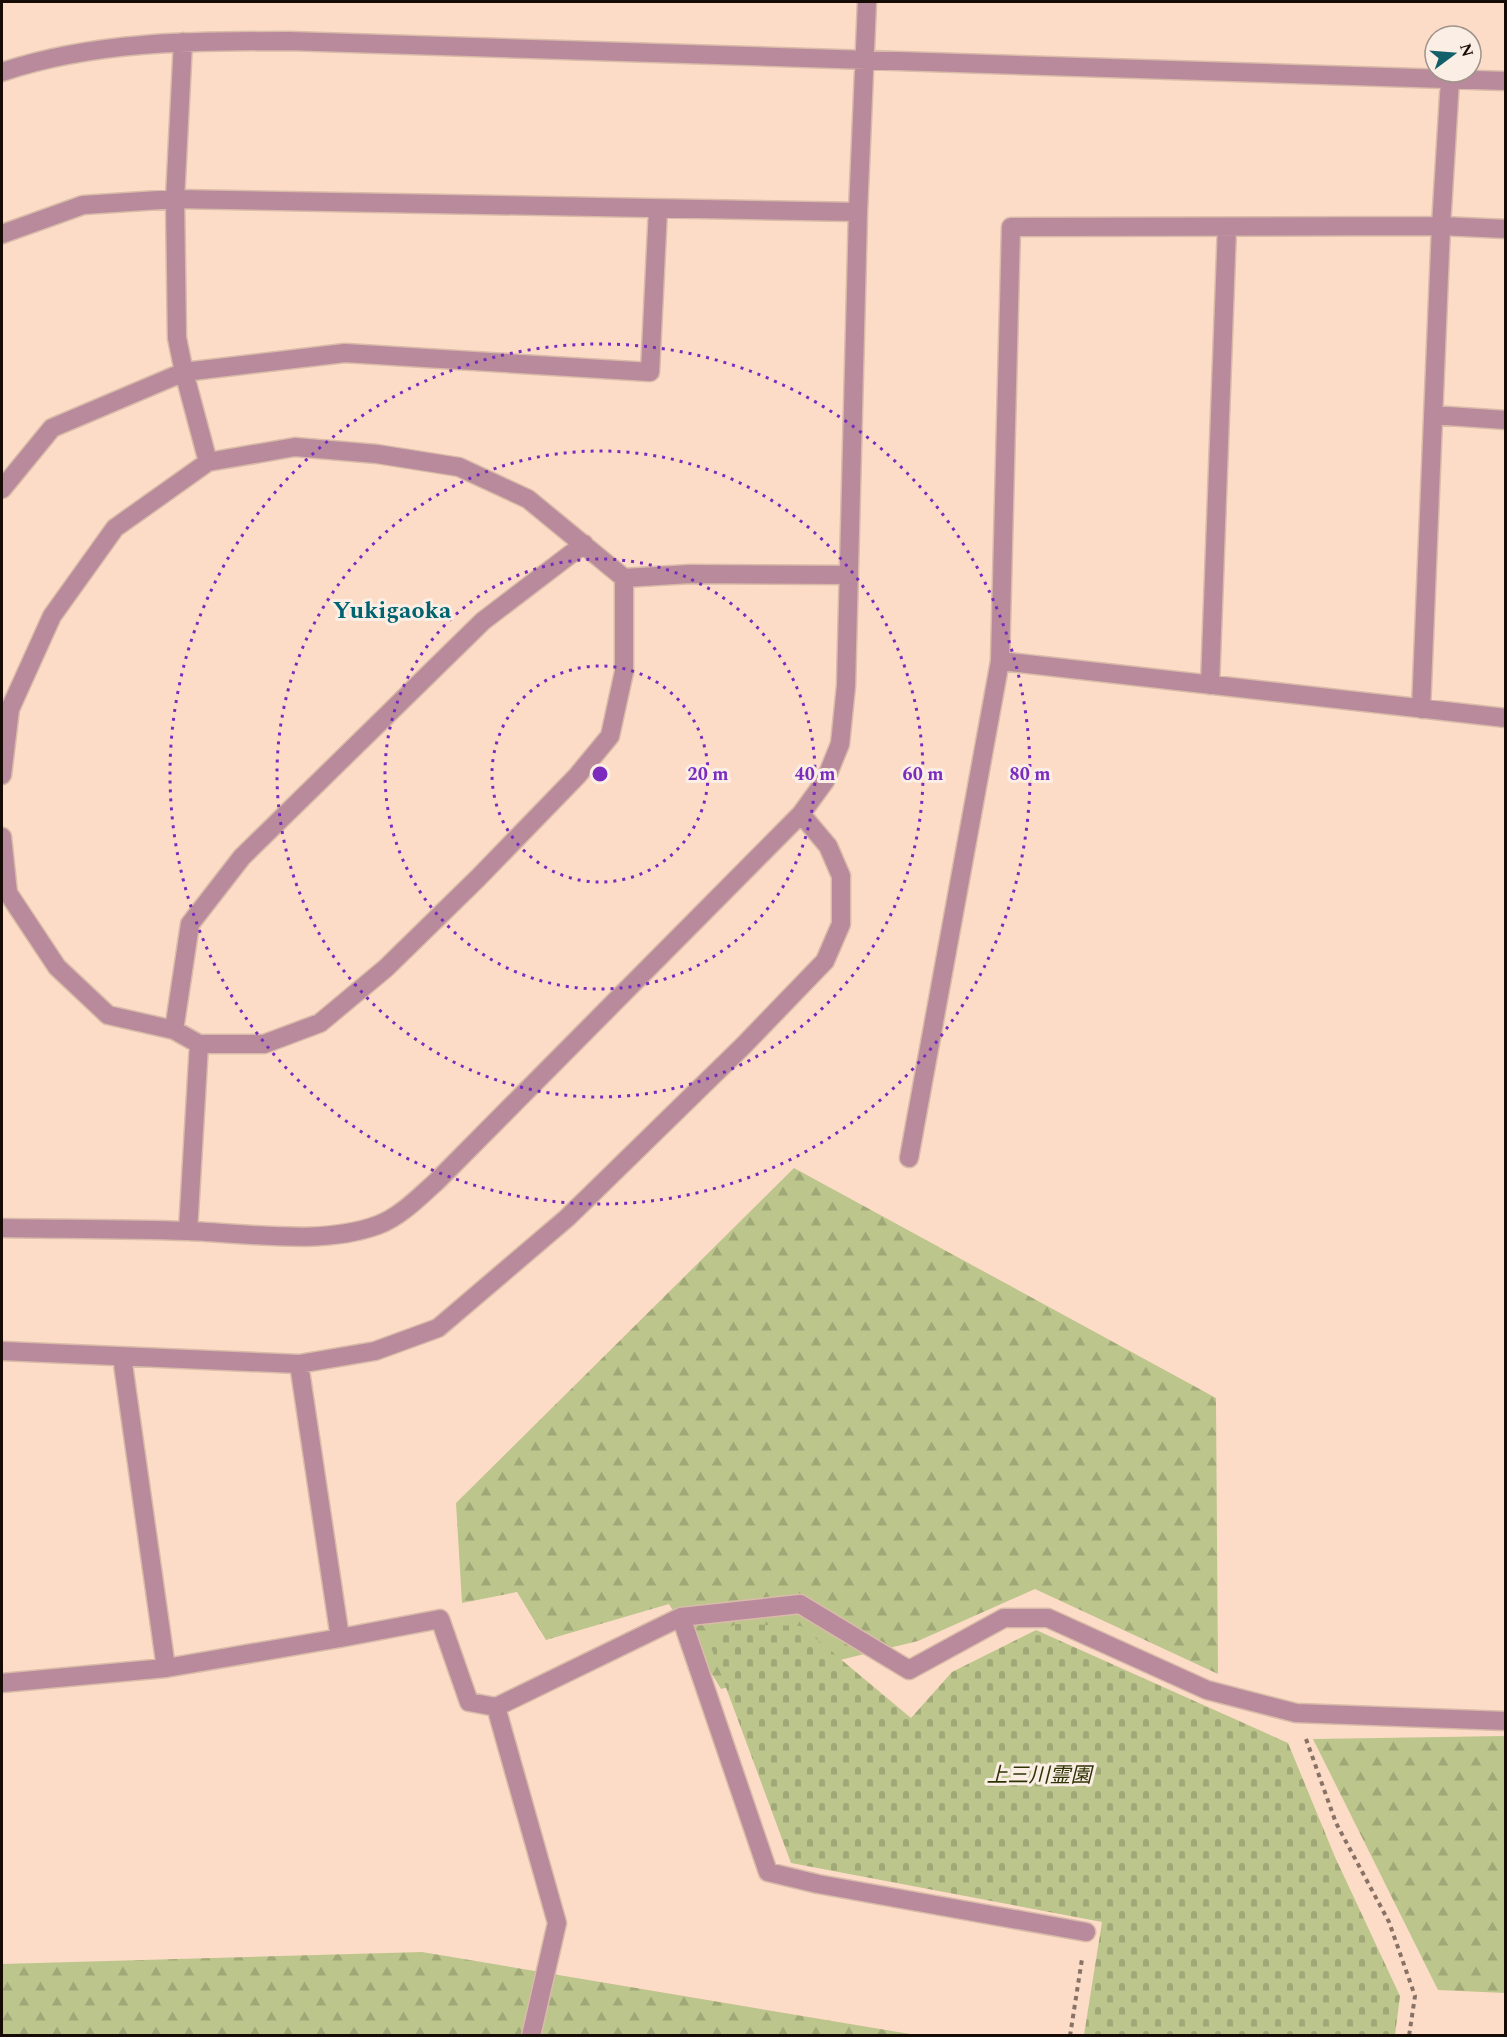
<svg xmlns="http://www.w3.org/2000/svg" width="1507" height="2037" viewBox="0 0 1507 2037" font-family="Spectral,'Noto Sans JP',serif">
  <defs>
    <pattern id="forest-firs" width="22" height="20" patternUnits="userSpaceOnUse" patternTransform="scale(1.5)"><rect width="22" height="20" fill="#bcc58c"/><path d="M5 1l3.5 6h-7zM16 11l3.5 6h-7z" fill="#a1a877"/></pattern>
    <pattern id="cemetery-stones" width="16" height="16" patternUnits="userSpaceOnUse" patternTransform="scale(1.5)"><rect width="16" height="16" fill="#bcc58c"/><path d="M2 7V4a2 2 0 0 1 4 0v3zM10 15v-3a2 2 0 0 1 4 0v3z" fill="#a1a877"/></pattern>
  </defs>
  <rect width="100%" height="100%" fill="#fddcc7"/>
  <!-- forest -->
  <path fill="url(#forest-firs)" d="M794,1168L1216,1398L1218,1674L1035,1589L918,1641L721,1689L669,1604L546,1640L517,1592L462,1603L456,1503Z
    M1505,1736V1993L1438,1990L1313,1739Z
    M422,1952L916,2035H2V1964Z"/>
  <!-- cemetery -->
  <path fill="url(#cemetery-stones)" d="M736,1624L801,1626L911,1718L952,1672L1036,1630L1288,1743L1335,1857L1400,1996L1395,2035H1084L1102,1922L791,1863L708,1639Z"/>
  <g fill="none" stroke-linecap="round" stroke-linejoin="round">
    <!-- minor casing -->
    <g stroke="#d8bba8" stroke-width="21">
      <path id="minor" d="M183,42L175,199L177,338L184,372L208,462
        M2,72C94,41 192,41 289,41L1506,81
        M2,234L83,205L175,199L858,212
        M1433,415L1506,420
        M2,489L52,428L184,372L345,353L650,372L658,209
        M1000,661L1506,718
        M1210,685L1227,227
        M1421,709L1441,226L1450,80
        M2,775L10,709L52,616L115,528L208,462L295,447L377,454L459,467L528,499L624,578L690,574L849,575
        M2,837L8,893L57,967L108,1015L174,1030L199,1044H264L320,1023L386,968L478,878L577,776L610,736L624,672V578
        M174,1030L190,924L242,857L483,621L584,544
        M909,1158L1000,661L1011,227L1441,226L1506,229
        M2,1228C64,1229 126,1229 188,1231C249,1233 321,1246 378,1225C400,1217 419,1197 436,1182L801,814L825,781L840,744L846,686L858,212L867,2
        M188,1231L199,1044
        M2,1351L299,1364L375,1351L438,1328L567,1218L743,1046L825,961L841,924V876L828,846L801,814
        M122,1357L166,1668
        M299,1364L340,1638
        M681,1617L768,1872L818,1884L1086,1932
        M2,1683L166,1668L340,1638L440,1619L469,1702L496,1707L681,1617L800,1604L909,1670L1004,1618H1048L1207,1690L1296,1713L1506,1721
        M496,1707L557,1923L531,2036"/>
    </g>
    <!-- path -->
    <path stroke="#887265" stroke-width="4" stroke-dasharray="4.5 4.5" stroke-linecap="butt" d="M1306,1739L1336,1823L1389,1922L1415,1996L1409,2036
      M1070,2036L1082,1959"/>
    <!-- minor -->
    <use href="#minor" stroke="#b98a9c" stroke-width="18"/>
  </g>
  <!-- distance rings -->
  <g fill="none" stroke="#7b2cbf" stroke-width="3" stroke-dasharray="3 6">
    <circle cx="600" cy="774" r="108"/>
    <circle cx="600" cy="774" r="215"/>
    <circle cx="600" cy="774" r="323"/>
    <circle cx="600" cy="774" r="430"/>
  </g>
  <g text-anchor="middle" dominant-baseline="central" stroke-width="6" stroke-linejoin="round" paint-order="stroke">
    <!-- park labels -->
    <g font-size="21" font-style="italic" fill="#2e3304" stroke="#fbeee5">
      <text x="1039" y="1776">上三川霊園</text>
    </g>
    <!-- quarter labels -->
    <g font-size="24" font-weight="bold" fill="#006370" stroke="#fbeee5">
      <text x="392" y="611">Yukigaoka</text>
    </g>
  </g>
  <circle cx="600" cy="774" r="9" fill="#7b2cbf" stroke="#fbeee5" stroke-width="3"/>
  <g font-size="18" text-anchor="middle" font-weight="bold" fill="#7b2cbf" stroke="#fbeee5" stroke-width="6" stroke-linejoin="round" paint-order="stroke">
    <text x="708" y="780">20 m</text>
    <text x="815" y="780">40 m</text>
    <text x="923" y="780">60 m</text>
    <text x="1030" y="780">80 m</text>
  </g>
  <!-- border -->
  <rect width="1507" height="2037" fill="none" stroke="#160b05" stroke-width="6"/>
  <!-- north arrow -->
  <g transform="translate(1453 54) rotate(74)"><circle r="28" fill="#fbeee5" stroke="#9f938b" stroke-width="1.5"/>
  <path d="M0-4.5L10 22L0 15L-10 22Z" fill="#13606b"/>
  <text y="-9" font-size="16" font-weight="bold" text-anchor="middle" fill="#160b05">N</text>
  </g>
</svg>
